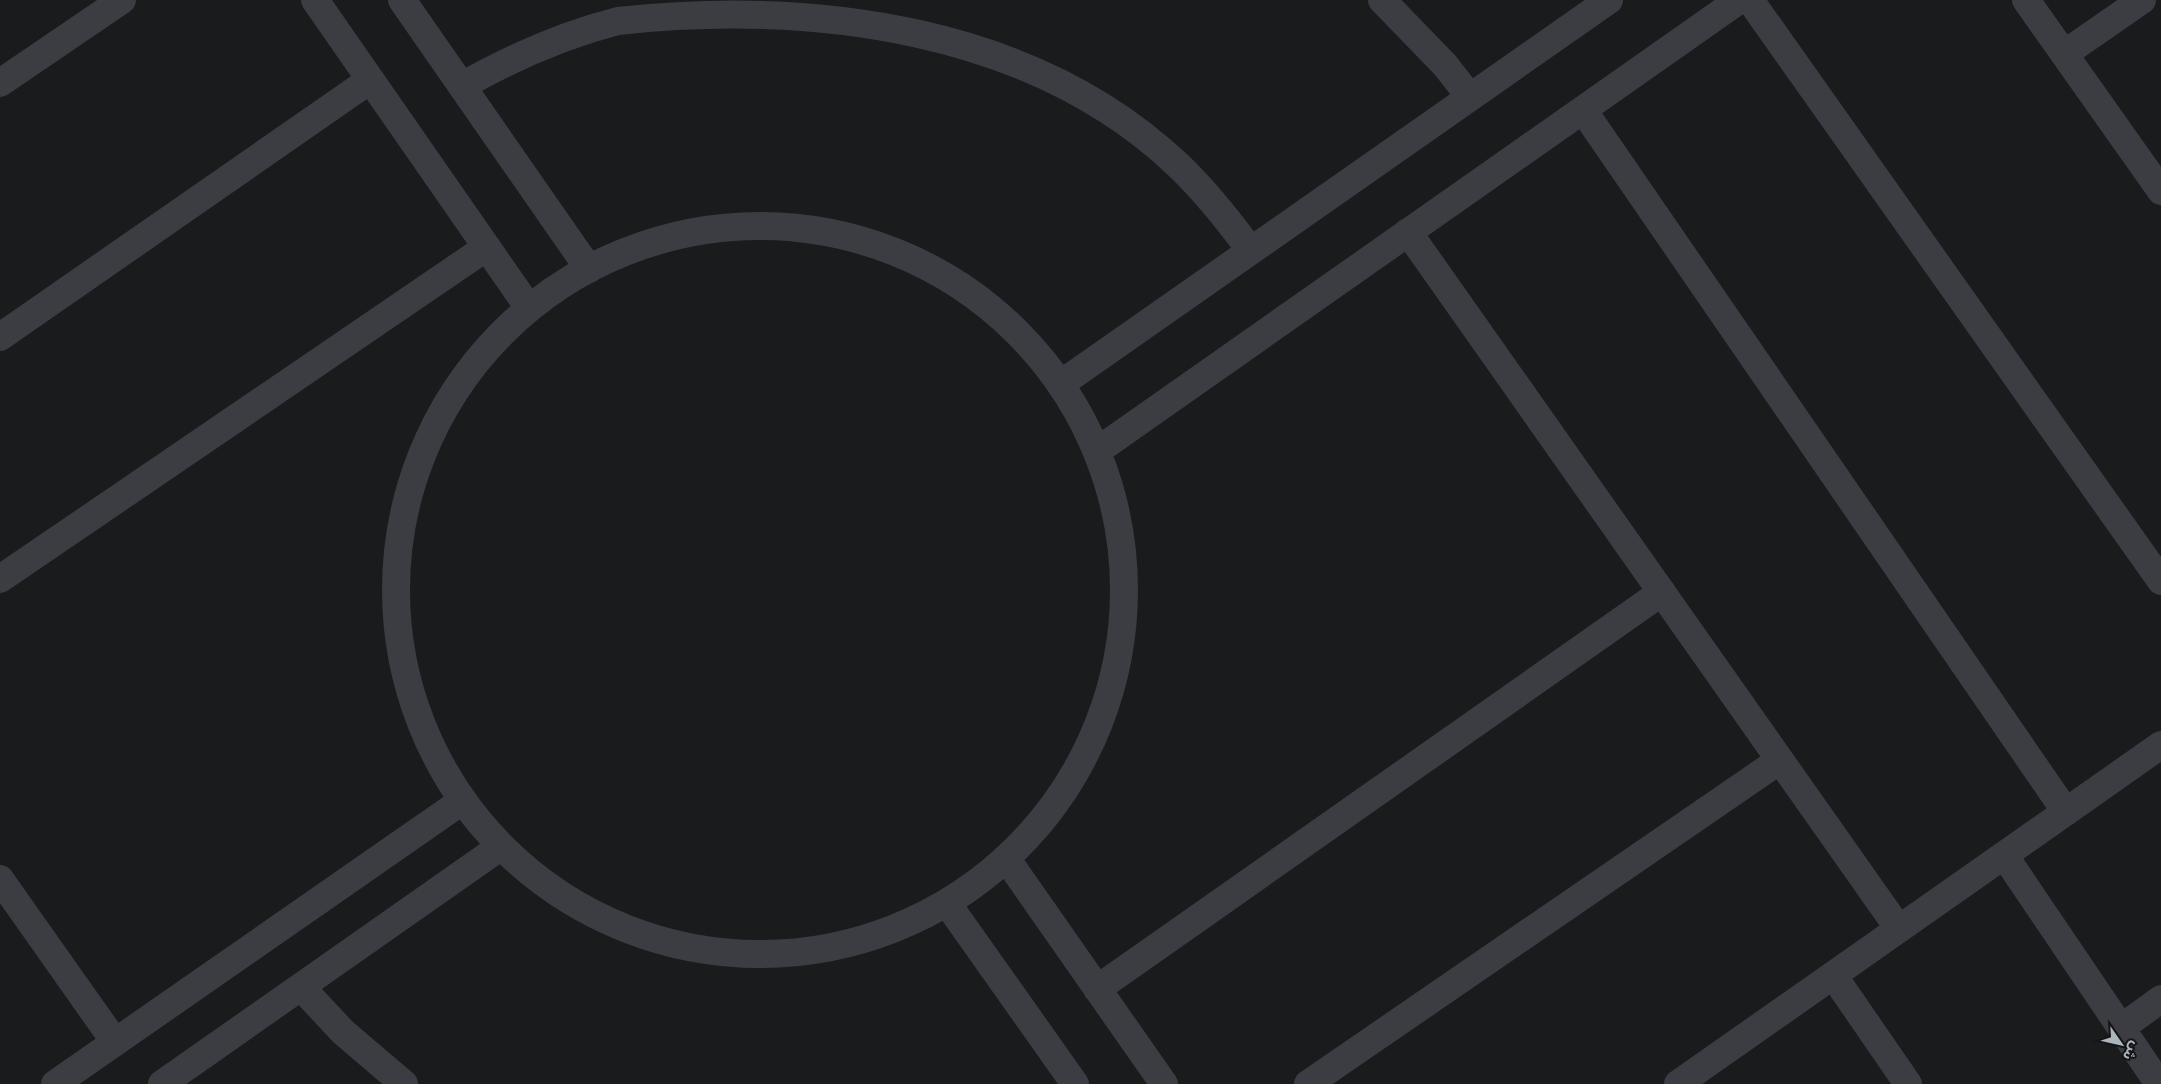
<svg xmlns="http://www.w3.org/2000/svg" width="2161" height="1084" viewBox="0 0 2161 1084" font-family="'Public Sans','Noto Sans Arabic',sans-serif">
  <rect width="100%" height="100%" fill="#1a1b1d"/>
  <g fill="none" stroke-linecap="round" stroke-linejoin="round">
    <!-- minor -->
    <path stroke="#3b3d42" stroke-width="28" d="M315,0L529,308
      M402,0L589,269
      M1382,0L1445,65L1470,97
      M1750,0L2161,581
      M2026,0L2161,191
      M2064,54L2142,0
      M0,83L122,0
      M462,86C511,58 563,35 618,21C813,0 1033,27 1179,166C1206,192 1229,221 1251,251
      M1583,110L2066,812
      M396 590a364 364 0 1 1 728 0a364 364 0 1 1-728 0Z
      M1408,232L1899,929
      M0,337L370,80
      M1062,383L1609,0
      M1097,451L1739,0
      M0,579L487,247
      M2004,855L2159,1084
      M1006,858L1164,1084
      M0,879L115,1042
      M947,903L1075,1084
      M1833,975L1908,1084
      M301,987L343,1032L404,1084
      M1097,989L1662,592
      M2121,1028L2161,999
      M55,1084L462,801
      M162,1084L500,847
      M1308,1084L1780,760
      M1678,1084L2161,745"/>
  </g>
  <!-- north arrow -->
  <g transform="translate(2121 1044) rotate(124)" stroke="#151518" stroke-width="4" paint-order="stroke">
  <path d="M0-4L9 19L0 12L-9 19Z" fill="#acb4bd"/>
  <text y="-8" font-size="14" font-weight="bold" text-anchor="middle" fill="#acb4bd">ش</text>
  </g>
</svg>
